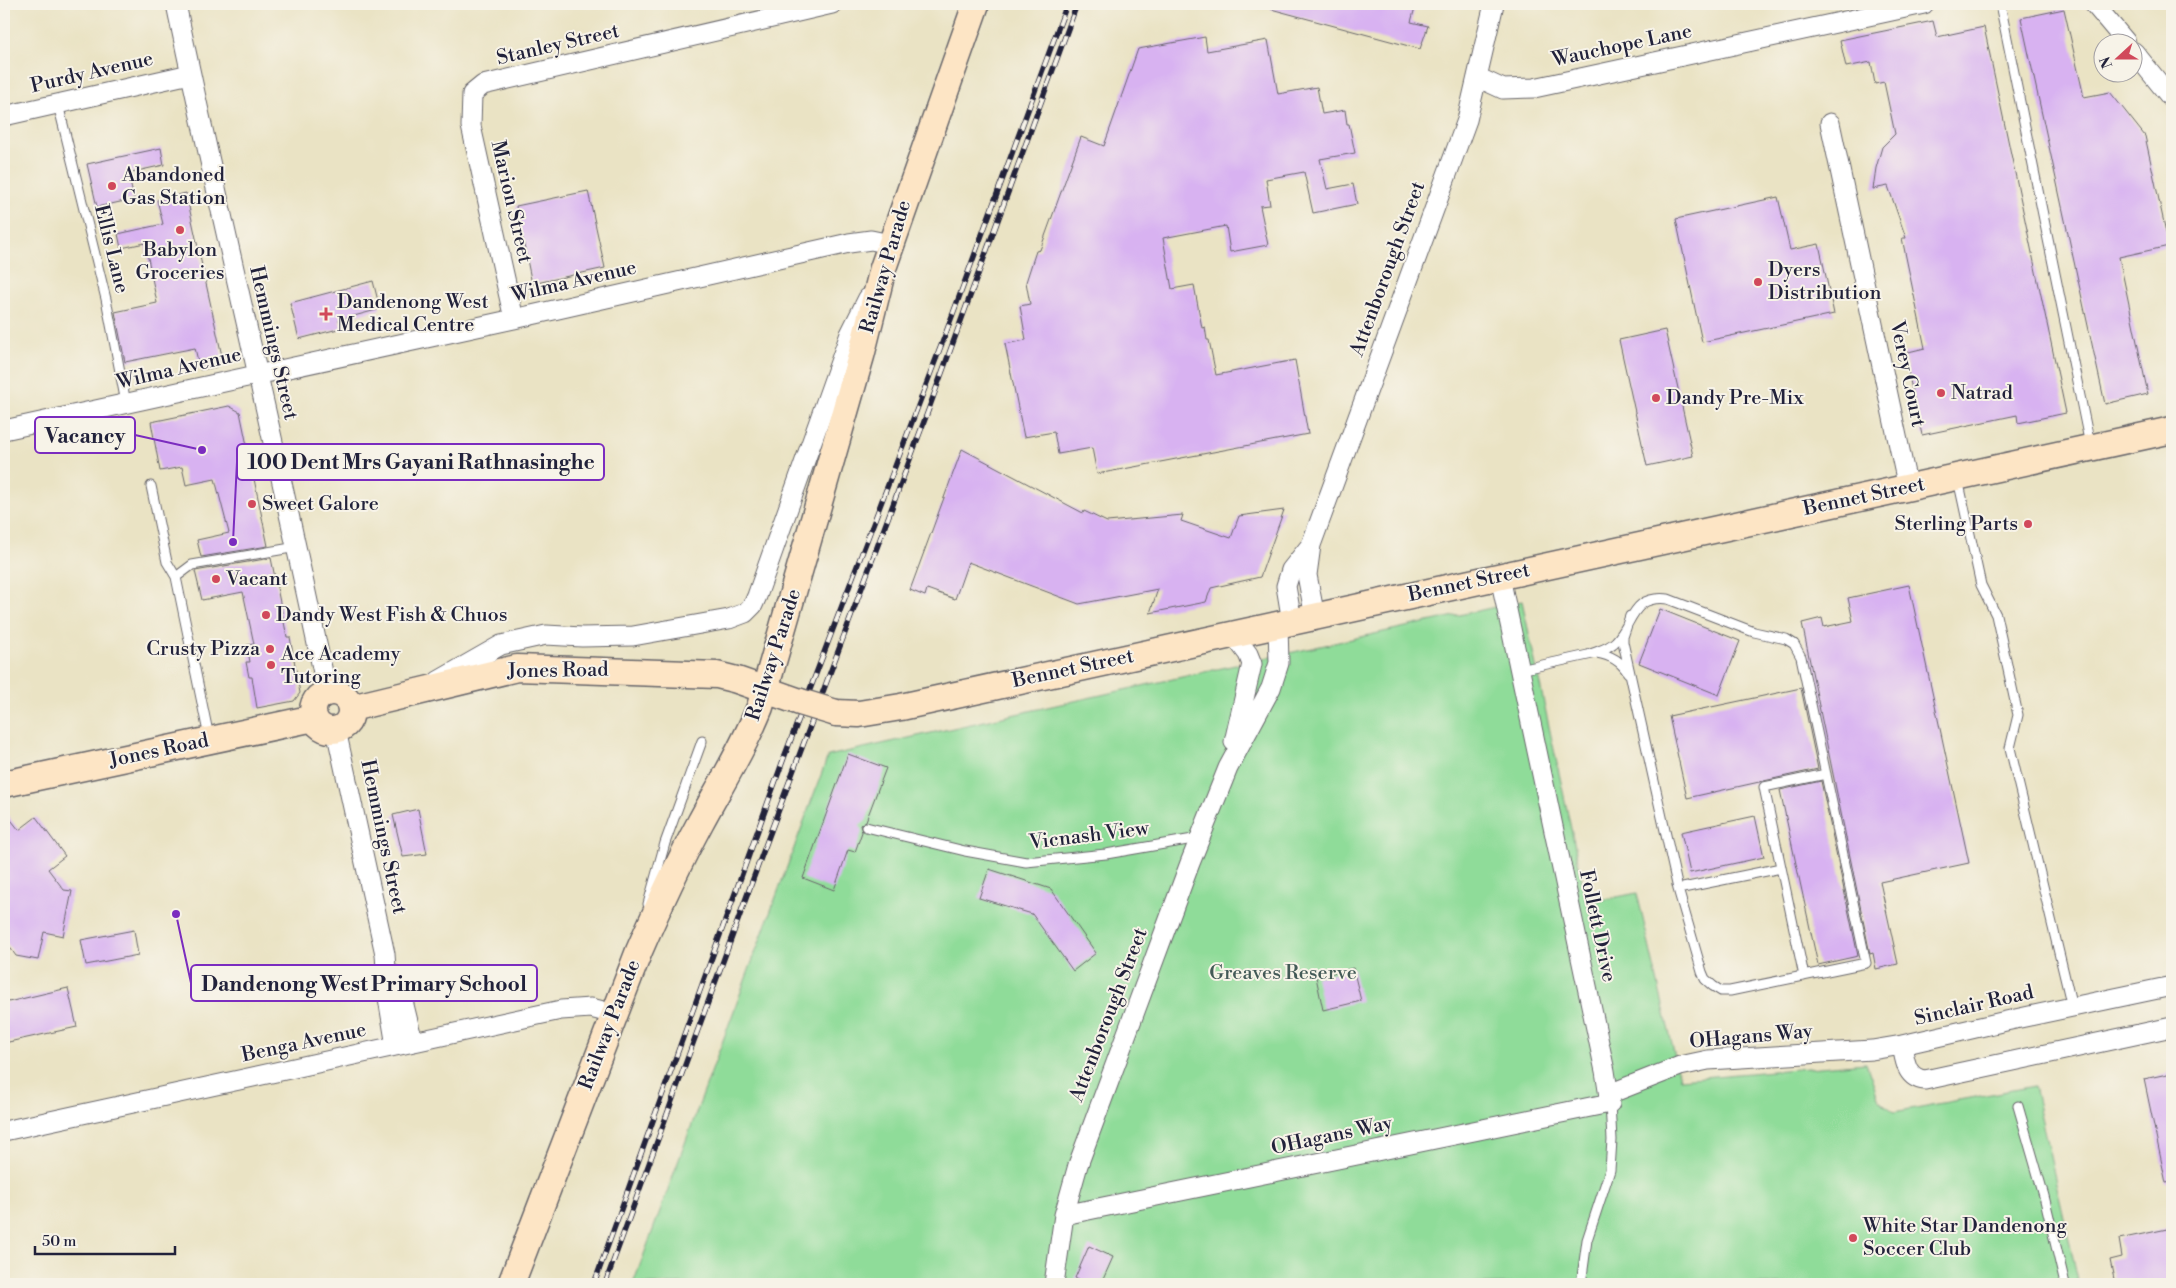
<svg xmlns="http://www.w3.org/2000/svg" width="2176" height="1288" viewBox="0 0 2176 1288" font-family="'Libre Bodoni',serif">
  <rect width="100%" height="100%" fill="#f7f3e8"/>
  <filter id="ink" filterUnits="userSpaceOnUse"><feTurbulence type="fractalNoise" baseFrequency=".02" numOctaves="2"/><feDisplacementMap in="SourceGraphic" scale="10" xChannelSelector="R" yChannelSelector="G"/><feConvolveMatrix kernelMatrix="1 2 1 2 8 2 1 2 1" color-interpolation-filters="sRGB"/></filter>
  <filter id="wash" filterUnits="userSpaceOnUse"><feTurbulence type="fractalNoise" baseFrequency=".0096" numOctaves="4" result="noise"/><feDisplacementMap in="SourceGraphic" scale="20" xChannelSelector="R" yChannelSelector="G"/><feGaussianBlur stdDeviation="1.12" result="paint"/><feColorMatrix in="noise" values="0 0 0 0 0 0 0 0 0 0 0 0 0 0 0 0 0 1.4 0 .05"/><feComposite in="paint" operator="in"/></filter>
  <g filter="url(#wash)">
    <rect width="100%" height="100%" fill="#eae3c4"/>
    <!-- green -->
    <path fill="#8fdc99" stroke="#587f6a" d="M1522,601L1587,903L1637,893L1680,1079L1866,1063L1879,1100L1894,1112L2034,1086L2079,1284H633L828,756Z"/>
    <g id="blocks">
      <!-- building -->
      <path fill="#d8b2f1" d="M1271,4H1416L1411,22L1428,26L1420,49L1271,9Z
        M2064,9L2084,97L2110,92L2145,136L2169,246L2119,257L2148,394L2105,404L2021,18Z
        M1933,21L1937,37L1984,27L2066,413L2018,423L2017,415L1922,435L1904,353L1925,348L1902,238H1906L1888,186L1873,189L1876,168L1882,147L1895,134L1884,82L1875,84L1871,62L1846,67L1840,40Z
        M1205,37L1207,51L1268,40L1278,94L1317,87L1322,114L1345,110L1347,124H1349L1355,153L1320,159L1327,189L1353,184L1357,204L1313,213L1304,172L1266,179L1270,205L1260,206L1268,245L1230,252L1226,226L1163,238L1172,289L1194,285L1202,328L1205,327L1207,340H1209L1216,375L1295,360L1308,434L1097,474L1092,448L1058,454L1054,432L1024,437L1005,344L1026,340L1020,306L1030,304L1026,282L1036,251L1040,250L1081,137L1104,146L1138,49Z
        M161,148L164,165L128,173L134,199L97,207L87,164Z
        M588,191L605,268L532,284L516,206Z
        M186,193L222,356L216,367L200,370L195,348L125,362L115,312L157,303L145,243L121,248L118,234L163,224L157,200Z
        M1778,197L1790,250L1819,244L1834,314L1702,342L1676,219Z
        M373,281L380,309L339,320L342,328L299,339L290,303Z
        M1665,330L1693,456L1647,466L1619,340Z
        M229,406L240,412L268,546L201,557L197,540L229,533L215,479L186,485L182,467L160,471L151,422Z
        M962,449L1083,513L1084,511L1107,522L1183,515L1181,521L1231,538L1239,516L1284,510L1260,577L1211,588L1206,602L1150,613L1158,589L1079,604L968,562L955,599L927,589L925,596L910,590Z
        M271,558L287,637H290L300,693L294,701L257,708L252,677H249L246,662H250L247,645L254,644L243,592L202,600L195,571Z
        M1909,585L1969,863L1880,882L1898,964L1876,969L1873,953L1870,954L1802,623L1822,618L1824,627L1853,621L1848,598Z
        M1660,609L1740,641L1719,695L1639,663Z
        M1801,688L1818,769L1687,798L1669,716Z
        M848,754L886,768L866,821L860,825L862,832L855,852L848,850L834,890L803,878Z
        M1821,781L1858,956L1818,965L1780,790Z
        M418,809L427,854L403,857L393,815Z
        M4,811L19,830L36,817L65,856L48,869L64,890L72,891L63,936L44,932L38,960L16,956L4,939Z
        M1755,816L1764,857L1690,873L1681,832Z
        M989,869L1051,889L1096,953L1073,971L1032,914L979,898Z
        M134,930L138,955L86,965L81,940Z
        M1353,968L1361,1001L1323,1010L1316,977Z
        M68,988L77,1027L4,1043V1003Z
        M2172,1073V1182L2166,1183L2144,1079Z
        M2172,1228V1284H2115L2110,1260L2122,1257L2119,1239Z
        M1089,1246L1113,1257L1101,1284H1087L1075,1278Z"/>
    </g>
  </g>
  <g filter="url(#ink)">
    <use href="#blocks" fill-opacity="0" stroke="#68666b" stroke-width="1"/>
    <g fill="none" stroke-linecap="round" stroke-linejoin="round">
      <!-- service casing -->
      <g stroke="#68666b" stroke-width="11">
        <path id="service" d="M2000,4L2090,445
          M58,104L106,299L126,403
          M1958,479L1981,585L1996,615L2018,715L2010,748L2072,1007
          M151,486L167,562L176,577
          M1588,655C1597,651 1609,649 1616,641C1634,622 1631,595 1668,599L1754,632L1786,639L1794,644L1801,657L1866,963L1730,991H1721L1713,986L1705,979L1702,972L1678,889L1623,642V637L1630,616
          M1520,670L1597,653C1610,655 1621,661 1628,673
          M209,737L176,577L192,565L297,547
          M866,827L965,851L1026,862L1106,854L1199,838
          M1678,889L1781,868
          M648,904L665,843L702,741
          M1804,976L1764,787L1826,774
          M2018,1106L2044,1196L2065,1284
          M1581,1284L1587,1240L1610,1170L1612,1140L1610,1103"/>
      </g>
      <!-- minor casing -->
      <g stroke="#68666b" stroke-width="21">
        <path id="minor" d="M176,4C224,234 280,462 327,692
          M2094,4L2126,42
          M2134,52L2172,99
          M1477,77L1503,89L1534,88L1924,4
          M4,116L190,74
          M1830,123L1908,488
          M514,319L471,126L472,94L483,85L832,4
          M4,430L514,319L849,243L871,240L890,244
          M1315,617L1307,575L1311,545L1467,120L1494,4
          M1292,622L1286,586L1291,570L1310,546
          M1233,634L1248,654L1252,664L1234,742
          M438,681L501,645L546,635L582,637L633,636L729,619L745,613L753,605L757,596L850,334L868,298
          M336,730L385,954L388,998L396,1046
          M392,974L403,1001L413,1042
          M2172,986L2006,1021L1902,1045C1905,1061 1906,1078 1925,1080L2172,1027
          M1609,1094L1680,1066L1708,1060L1872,1050L1902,1045
          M4,1131L561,1010L591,1008L614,1014
          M1064,1215L1610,1103L1605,1071L1500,577
          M1054,1284L1064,1215L1078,1165L1190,863L1228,768L1271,688L1279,663L1278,625"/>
      </g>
      <!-- secondary casing -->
      <g stroke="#68666b" stroke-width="29">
        <path id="secondary" d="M313 711a19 19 0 1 1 38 0a19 19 0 1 1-38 0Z
          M351,708L517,668L717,675L737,680L800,702
          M836,713L859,714L901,707L2172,430
          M4,784L314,718
          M511,1284L639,951C658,907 678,864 700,823C721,784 744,747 760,707L861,356L883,268L976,4"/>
      </g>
      <!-- service -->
      <use href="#service" stroke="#fff" stroke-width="9"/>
      <!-- minor -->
      <use href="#minor" stroke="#fff" stroke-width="19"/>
      <!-- secondary -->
      <use href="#secondary" stroke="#fde5c5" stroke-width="26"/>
      <!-- rail casing -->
      <g stroke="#22223b" stroke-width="5.5">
        <path id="rail" d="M594,1284L785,755L944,338L1067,4
          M605,1284L760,860L928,411L1077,4"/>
      </g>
      <!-- rail -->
      <use href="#rail" stroke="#f7f3e8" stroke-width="4" stroke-dasharray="11" stroke-linecap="butt"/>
      <!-- secondary-bridge casing -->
      <g stroke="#68666b" stroke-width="29" stroke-linecap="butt">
        <path id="secondary-bridge" d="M800,702L836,713"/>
      </g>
      <!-- secondary-bridge -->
      <use href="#secondary-bridge" stroke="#fde5c5" stroke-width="26"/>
    </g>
  </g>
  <!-- markers -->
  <g fill="#d1495b" stroke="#f7f3e8" stroke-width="2">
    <circle cx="112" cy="186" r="5"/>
    <circle cx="180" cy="230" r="5"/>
    <circle cx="1758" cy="282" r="5"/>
    <path d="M323.5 306.5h5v5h5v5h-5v5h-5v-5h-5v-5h5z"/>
    <circle cx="1941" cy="393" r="5"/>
    <circle cx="1656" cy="398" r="5"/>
    <circle cx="252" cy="504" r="5"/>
    <circle cx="2028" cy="524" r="5"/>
    <circle cx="216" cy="579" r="5"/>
    <circle cx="266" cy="615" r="5"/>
    <circle cx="270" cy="649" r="5"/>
    <circle cx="271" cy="665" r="5"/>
    <circle cx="1853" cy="1238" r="5"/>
  </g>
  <g text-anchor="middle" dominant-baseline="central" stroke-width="4" stroke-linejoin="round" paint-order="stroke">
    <!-- street labels -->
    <g font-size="20" fill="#22223b" stroke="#f7f3e8">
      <text transform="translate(558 45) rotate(-13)">Stanley Street</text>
      <text transform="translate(1622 46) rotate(-12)">Wauchope Lane</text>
      <text transform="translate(92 73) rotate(-13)">Purdy Avenue</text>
      <text transform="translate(511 202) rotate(77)">Marion Street</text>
      <text transform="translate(111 249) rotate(76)">Ellis Lane</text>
      <text transform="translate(886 267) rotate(-74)">Railway Parade</text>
      <text transform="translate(1388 269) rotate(-70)">Attenborough Street</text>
      <text transform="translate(574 282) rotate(-13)">Wilma Avenue</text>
      <text transform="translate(273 343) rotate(77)">Hemmings Street</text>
      <text transform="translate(179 369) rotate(-13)">Wilma Avenue</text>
      <text transform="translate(1907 374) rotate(78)">Verey Court</text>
      <text transform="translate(1864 497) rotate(-12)">Bennet Street</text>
      <text transform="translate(1469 583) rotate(-12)">Bennet Street</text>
      <text transform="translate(774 655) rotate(-72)">Railway Parade</text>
      <text transform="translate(1073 669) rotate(-12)">Bennet Street</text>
      <text transform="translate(558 671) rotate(-1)">Jones Road</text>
      <text transform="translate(159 751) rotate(-12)">Jones Road</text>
      <text transform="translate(1089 836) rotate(-7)">Vicnash View</text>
      <text transform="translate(383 837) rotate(78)">Hemmings Street</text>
      <text transform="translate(1597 926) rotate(78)">Follett Drive</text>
      <text transform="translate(1974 1006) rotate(-13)">Sinclair Road</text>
      <text transform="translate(1109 1015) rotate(-69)">Attenborough Street</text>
      <text transform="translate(610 1025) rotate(-69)">Railway Parade</text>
      <text transform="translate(1751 1037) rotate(-5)">OHagans Way</text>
      <text transform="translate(304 1043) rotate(-12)">Benga Avenue</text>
      <text transform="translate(1332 1136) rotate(-12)">OHagans Way</text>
    </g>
    <!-- poi labels -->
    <g font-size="20" fill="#22223b" stroke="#f7f3e8" text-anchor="start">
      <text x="122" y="175">Abandoned<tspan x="122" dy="23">Gas Station</tspan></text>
      <text x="180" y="250" text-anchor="middle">Babylon<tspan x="180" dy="23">Groceries</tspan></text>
      <text x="1768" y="270">Dyers<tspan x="1768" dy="23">Distribution</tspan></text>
      <text x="337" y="302">Dandenong West<tspan x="337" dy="23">Medical Centre</tspan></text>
      <text x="1951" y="393">Natrad</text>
      <text x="1666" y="398">Dandy Pre-Mix</text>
      <text x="262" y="504">Sweet Galore</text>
      <text x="2018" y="524" text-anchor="end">Sterling Parts</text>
      <text x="226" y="579">Vacant</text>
      <text x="276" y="615">Dandy West Fish &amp; Chuos</text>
      <text x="260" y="649" text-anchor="end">Crusty Pizza</text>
      <text x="281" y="654">Ace Academy<tspan x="281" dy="23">Tutoring</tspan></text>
      <text x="1863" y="1226">White Star Dandenong<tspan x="1863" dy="23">Soccer Club</tspan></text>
    </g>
    <!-- park labels -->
    <g font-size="20" fill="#435a57" stroke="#f7f3e8">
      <text x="1283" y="973">Greaves Reserve</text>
    </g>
  </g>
  <!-- callouts -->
  <path fill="none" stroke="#7b2cbf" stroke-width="2" d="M202 450L135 435M233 542L237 462M176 914L191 983"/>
  <g fill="#7b2cbf" stroke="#f7f3e8" stroke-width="2">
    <circle cx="202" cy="450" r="5"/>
    <circle cx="233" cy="542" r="5"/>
    <circle cx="176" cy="914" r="5"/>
  </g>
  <g fill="#f7f3e8" stroke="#7b2cbf" stroke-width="2">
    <rect x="35" y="417" width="100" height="36" rx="5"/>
    <rect x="237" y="444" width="367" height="36" rx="5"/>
    <rect x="191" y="965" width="346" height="36" rx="5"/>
  </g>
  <g font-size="21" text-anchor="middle" font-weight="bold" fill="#22223b">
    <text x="85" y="443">Vacancy</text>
    <text x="421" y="469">100 Dent Mrs Gayani Rathnasinghe</text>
    <text x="364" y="991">Dandenong West Primary School</text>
  </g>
  <!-- margin -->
  <rect width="2176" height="1288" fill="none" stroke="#f7f3e8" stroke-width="20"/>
  <!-- north arrow -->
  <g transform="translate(2118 58) rotate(249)"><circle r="24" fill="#f7f3e8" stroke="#a29fa3"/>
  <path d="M0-4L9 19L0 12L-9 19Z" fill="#d1495b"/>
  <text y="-8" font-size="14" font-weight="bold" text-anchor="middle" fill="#22223b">N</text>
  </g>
  <!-- scale -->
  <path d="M35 1246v8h140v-8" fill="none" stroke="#22223b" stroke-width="2.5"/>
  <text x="42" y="1246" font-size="15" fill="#22223b" stroke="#f7f3e8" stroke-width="4" paint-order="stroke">50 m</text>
</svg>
